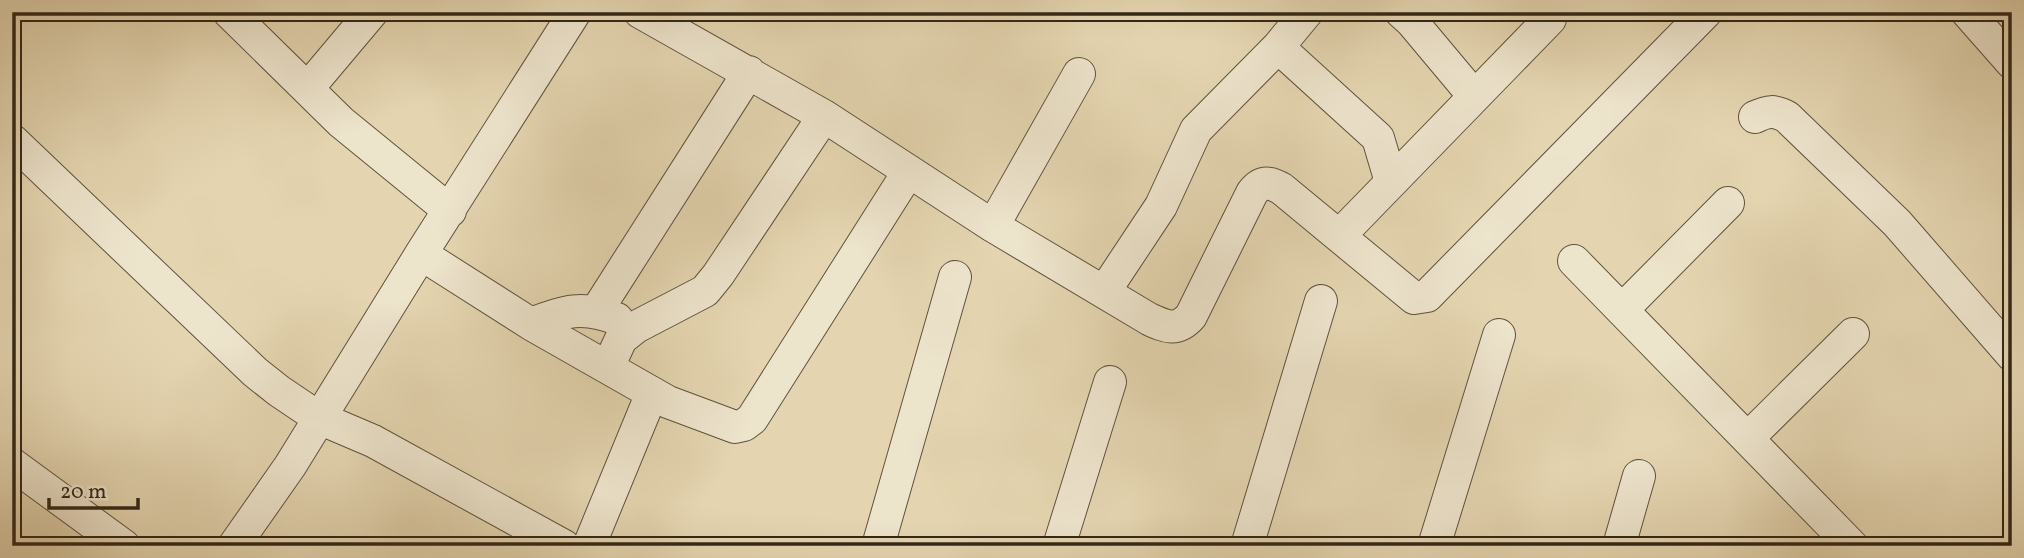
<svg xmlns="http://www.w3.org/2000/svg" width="2024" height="558" viewBox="0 0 2024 558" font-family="Vollkorn,serif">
  <rect width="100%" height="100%" fill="#e4d5b0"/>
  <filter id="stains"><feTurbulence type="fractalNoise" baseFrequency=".00286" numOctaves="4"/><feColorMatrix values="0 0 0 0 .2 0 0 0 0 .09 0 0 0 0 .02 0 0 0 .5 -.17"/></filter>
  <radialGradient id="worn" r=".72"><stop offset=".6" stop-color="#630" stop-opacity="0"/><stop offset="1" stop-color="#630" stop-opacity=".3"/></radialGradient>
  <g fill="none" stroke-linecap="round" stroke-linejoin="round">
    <!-- minor casing -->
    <g stroke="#5f523d" stroke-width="34">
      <path id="minor" d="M229,12L341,122L450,211
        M640,12L824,116L993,226L1149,319C1166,327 1177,332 1191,316L1252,193C1261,181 1269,181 1282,189L1414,298L1427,296L1706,12
        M1401,12L1412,22L1474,96
        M1967,12L2012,63
        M1278,47L1378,138L1391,182
        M308,88L372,12
        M1755,117C1768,111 1774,110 1787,117L1897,223L2012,355
        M12,140L255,372L279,391L319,418L373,441L564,546
        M993,226L1079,74
        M1339,236L1550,19
        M421,254L531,324L668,402L735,427L744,425L752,419L909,171
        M1574,261L1852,546
        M1104,292L1161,206L1196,130L1278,47L1307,12
        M1622,310L1728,203
        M596,312L749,72
        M531,324C564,311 583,305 617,319
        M608,367L621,339L636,327L705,291L718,275L824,116
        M1748,438L1853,334
        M12,464L124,546
        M234,546L290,466L421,254L575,12
        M589,546L652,393
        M878,546L955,277
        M1059,546L1110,382
        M1247,546L1321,301
        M1434,546L1499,335
        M1619,546L1639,476"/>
    </g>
    <!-- minor -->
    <use href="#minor" stroke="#ede4cc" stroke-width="32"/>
  </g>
  <!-- margin -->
  <rect width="2024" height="558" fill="none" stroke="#e4d5b0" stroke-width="42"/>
  <rect x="14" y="14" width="1996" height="530" fill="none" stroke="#332717" stroke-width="3.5"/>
  <rect x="21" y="21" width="1982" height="516" fill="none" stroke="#332717" stroke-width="2"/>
  <!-- scale -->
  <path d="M49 498v10h89v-10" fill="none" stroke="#332717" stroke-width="3.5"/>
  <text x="60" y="498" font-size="21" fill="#332717" stroke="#ede4cc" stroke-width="5" paint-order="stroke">20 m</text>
  <rect width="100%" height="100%" filter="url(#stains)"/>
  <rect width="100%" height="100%" fill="url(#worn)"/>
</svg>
